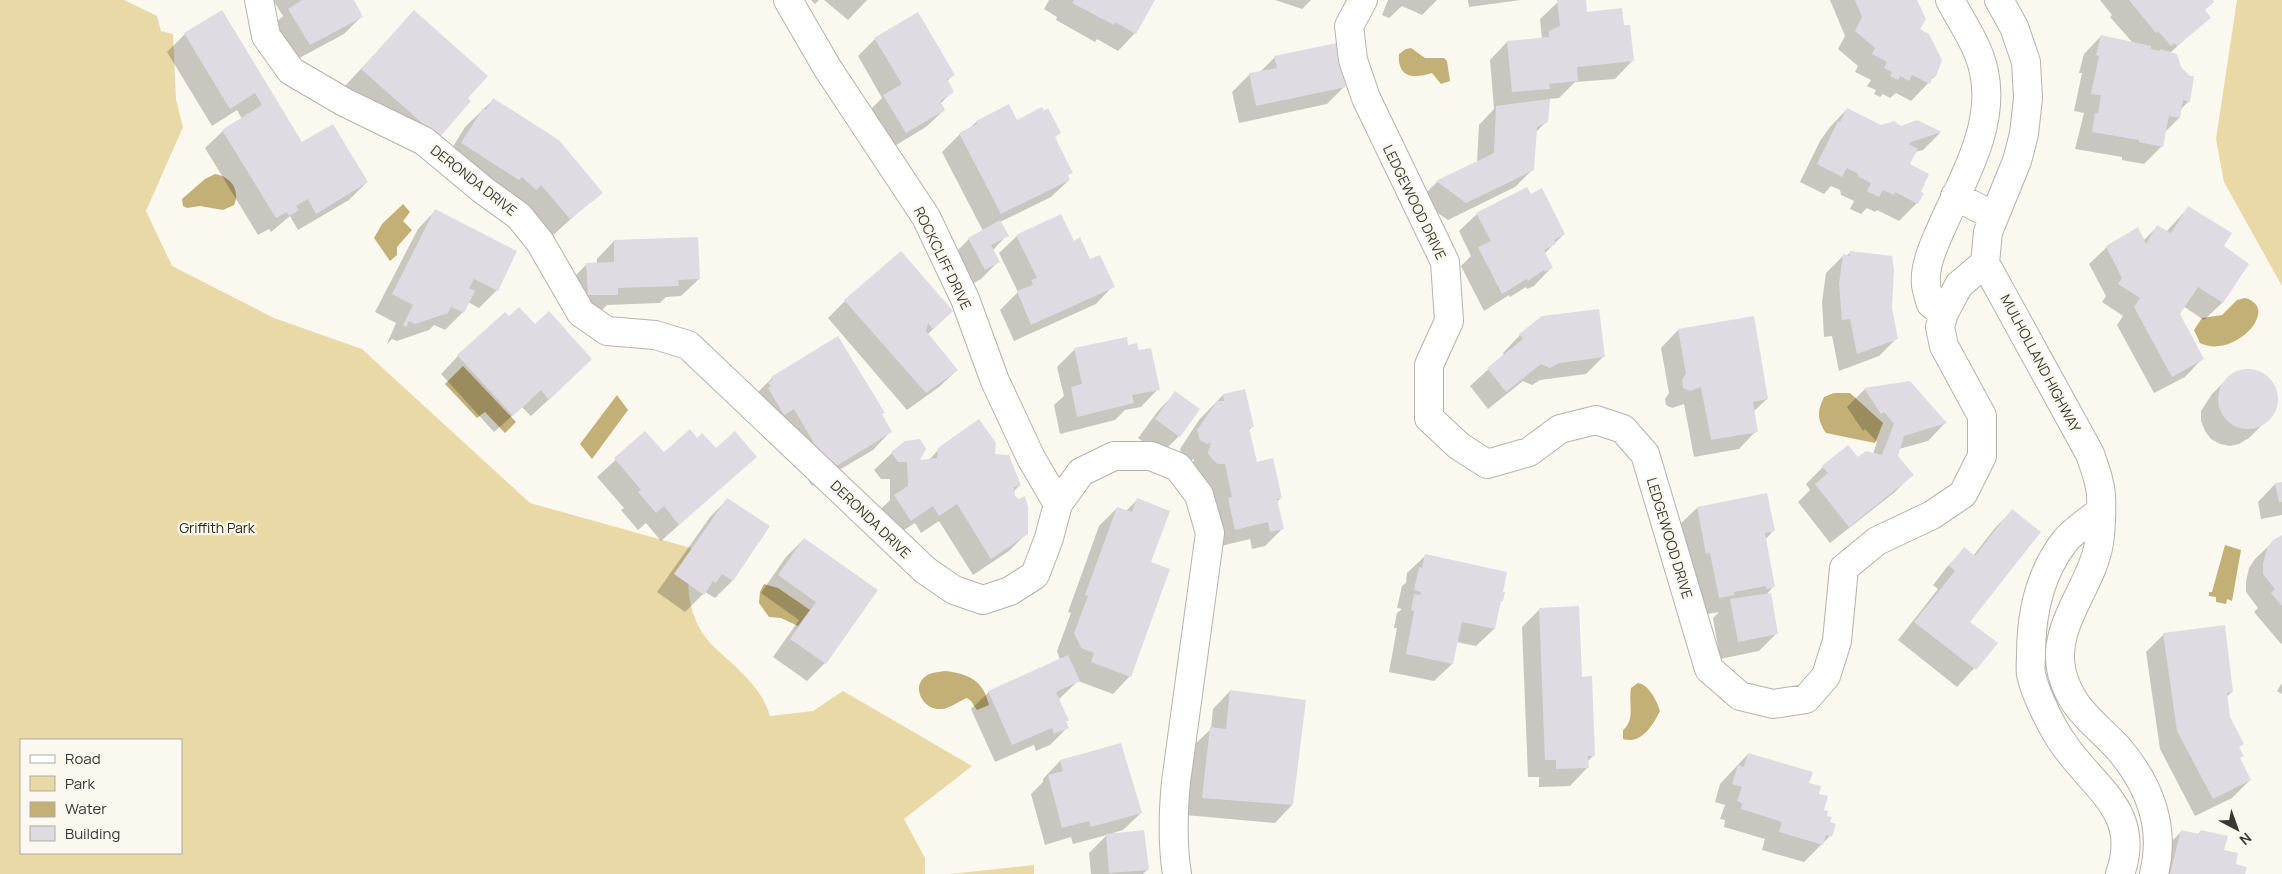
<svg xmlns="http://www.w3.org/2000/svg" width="2282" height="874" viewBox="0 0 2282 874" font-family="Manrope,sans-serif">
  <rect width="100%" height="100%" fill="#fbf8ef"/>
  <!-- green -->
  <path fill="#e8d9a7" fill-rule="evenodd" d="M0,0H124L157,16L161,31L173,34L176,99L183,127L146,211L172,266L274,318L362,349L530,503L691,548C686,578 686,607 703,634C712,647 727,658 738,669C753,684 764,696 770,716L813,711L843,691L972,766L904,819L925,858V874H0ZM21,740H181V853H21Z
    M2237,0H2282V286L2224,182L2216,139Z
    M1034,865V874H950Z"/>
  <!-- water -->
  <path fill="#c2b076" d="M1411,48L1425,58H1444L1447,61L1450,81L1441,84L1432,73C1414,79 1397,78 1399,54L1406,49Z
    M215,174C230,176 241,190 234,205L223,210L200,206L187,208L183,206L182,199L205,179Z
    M403,204L410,212L403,221L412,230L397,247V255L390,261L374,238L382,224Z
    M2245,298C2282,308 2234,360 2200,343L2194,330L2202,318L2222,315L2237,300Z
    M463,366L516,422L505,433L485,412L477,418L445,384Z
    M1834,393H1850L1883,423L1875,443L1826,433C1817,420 1817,411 1824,397Z
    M617,395L628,410L592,459L580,444Z
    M2225,545L2241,550L2232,601L2227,599L2226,604L2216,602V597L2209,596V592H2212Z
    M764,584L778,588L810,610L798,626L781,618L769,617L759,603L760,592Z
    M945,671C969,674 983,680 989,705L977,710L971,701L967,698C959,701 949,709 941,709C924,711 910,687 926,676C931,672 939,672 945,671Z
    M1638,683C1649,685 1657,701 1660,711C1653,725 1641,745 1623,739V730C1636,719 1628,703 1631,688Z"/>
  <!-- shadow -->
  <path fill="#0003" d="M273,0H353L361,17L344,34L292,62L271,27L283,16Z
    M811,0H819L815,4Z
    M824,0H867L848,20Z
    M1049,0H1153L1135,33L1118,51L1097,39L1095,42L1056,20L1057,17L1044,9Z
    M1275,0H1311L1302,9Z
    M1388,0H1437L1422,15L1402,6L1389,18L1382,15Z
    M1468,0H1521L1469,7Z
    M1585,0L1586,13L1632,61L1615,79L1575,82L1559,98L1549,99L1547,121L1536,132L1533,169L1515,187L1448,220L1419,200L1437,182L1477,163L1479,125L1494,109L1490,60L1507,42L1542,39L1540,19L1558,2Z
    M1830,0H1916L1918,29L1935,76L1911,101L1896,93L1890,98L1883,94L1880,97L1874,94L1876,90L1867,86L1871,80L1855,72L1858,66L1838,49L1845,36Z
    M2100,0H2211L2204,11L2209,17L2170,53L2189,101L2180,110L2179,118L2165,132L2162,146L2144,164L2122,160V157L2075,149L2084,113L2074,111L2082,73H2079L2084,54L2101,36L2133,43L2110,17L2112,15Z
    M222,12L302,144L367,182L349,200L298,230L290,216L271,232L269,229L258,235L205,148L223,131L242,119L237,110L212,126L167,52L185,34Z
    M414,12L466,98L438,137L344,87Z
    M875,39L953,75L947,81L953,91L940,104L944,110L926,127L888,150L866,114L882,98L858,56Z
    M1275,57L1345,86L1327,104L1239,123L1232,92L1250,74L1260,72Z
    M494,99L601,192L552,236L523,202L517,206L444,161L465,127Z
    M1847,109L1881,127L1940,133L1923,150L1915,152L1908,165L1919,192L1917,203L1899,221L1877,210L1875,212L1867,208L1861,214L1850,209L1854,201L1841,195L1840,190L1831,186L1824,194L1800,182L1820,141L1830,127Z
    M976,122H1016L1059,133L1054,138L1071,172L1067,176L1069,180L1051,197L1000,222L1007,235L993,250L999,261L981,279L967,287L951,257L969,239L983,231L942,152L960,134L969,129Z
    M1531,196L1564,234L1544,254L1551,268L1534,286L1527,289L1526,287L1510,297L1509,295L1484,311L1461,266L1471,256L1459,231L1477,214Z
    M2188,208L2222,247L2248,264L2222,303L2204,320L2183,306L2178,314L2202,359L2185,377L2154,393L2117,325L2123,316L2102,302L2106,296L2089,264L2107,247L2143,241L2157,227L2166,232Z
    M435,211L497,290L479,308L468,302L463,312L445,330L434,325L429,330L397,341L392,339L387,344L396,323L375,312L418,229Z
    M1017,236L1073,242L1113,286L1096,304L1014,341L1000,310L1018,292L999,253Z
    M614,241L699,279L681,296L666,297L660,303L607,305L600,312L569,282L586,265L597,264V259Z
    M1851,252L1891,308L1897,338L1879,356L1839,371L1832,336L1824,337L1822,302L1826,273L1843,256H1846Z
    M845,301L952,311L927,335L957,370L939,387L907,410L828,318Z
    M1678,330L1767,399L1753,412L1756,431L1739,449L1694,457L1684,404L1672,408L1666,405L1665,399L1669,393L1661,348Z
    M1520,335L1604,356L1586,374L1540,380L1532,385L1523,381L1488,409L1470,386L1504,355L1503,353Z
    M1127,347L1158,389L1141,407L1125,410L1115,420L1060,434L1054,405L1064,396L1057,367L1075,349Z
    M458,356L573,377L531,416L522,407L494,432L441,374Z
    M2249,370L2267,377L2276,395L2274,413L2249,438L2239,444L2230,446L2220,444L2211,439L2205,431L2201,421V411L2212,394L2230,376L2239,371Z
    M772,378L881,415L890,432L873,450L812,486L776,426L755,395Z
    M1909,382L1945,423L1928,441L1899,449L1896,456L1912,475L1895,492L1830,543L1798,502L1810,490L1806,484L1823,467L1873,454L1877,442L1865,429L1863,431L1847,407L1865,389Z
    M1175,393L1198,409L1179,436L1161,454L1138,438L1158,411Z
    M1223,395L1253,426L1248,431L1256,464L1281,498L1276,502L1283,528L1265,546L1252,549L1250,539L1217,547L1214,513L1207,481H1200L1191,472L1194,459L1189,461L1183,458L1180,449L1199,420Z
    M645,433L663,454L696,440L715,450L755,457L661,541L646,523L638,530L621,510L624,508L597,477Z
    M939,449L994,456L1019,486L1014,491V496L1027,533L1009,551L973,575L939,521L921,533L915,523L893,537L877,513L890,500V479H881L874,470L892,453L918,461H928Z
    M2282,483V515L2261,519L2258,502L2275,484Z
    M1766,495L1773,531L1765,540L1773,587L1766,595L1777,633L1759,651L1720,659L1713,618L1719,612L1702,615L1679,525L1697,508Z
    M728,499L768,527L732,581L715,598L705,592L685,612L657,592L710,517Z
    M1137,500L1150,563L1130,676L1113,694L1078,681L1058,700L1067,720L1065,723L1067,728L1050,745L1036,751L1034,745L995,762L971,709L989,692L1060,660L1057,651L1071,613L1068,612L1099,526L1117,508L1126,511Z
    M2012,511L1968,622L1996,644L1957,687L1898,640L1938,589L1933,585L1947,567L1964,549L1973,556L1995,528Z
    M2282,537V643L2281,644L2254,612L2258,608L2246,592V581L2249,568L2255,559L2274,541Z
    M804,539L876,590L825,663L807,681L773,657L799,620L761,593L786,557Z
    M1425,556L1501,593L1502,601L1499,603L1494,629L1476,646L1457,642L1452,664L1434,681L1389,672L1397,628H1394L1397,613L1402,609L1397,608L1402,586L1406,583L1407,573Z
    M1540,609L1581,678L1594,755L1587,762V768L1570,786L1539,787V777H1528L1522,627Z
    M2164,634L2232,692L2226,697L2229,717L2242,744L2238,748L2242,756L2239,759L2250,780L2232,798L2195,816L2160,749L2146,652Z
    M2282,683V694L2277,691Z
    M1230,691L1292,805L1275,823L1185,815L1193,746L1211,729L1213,709Z
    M1748,754L1808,784L1817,795L1830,836L1804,862L1762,850L1765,839L1724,827L1725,820L1720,819L1725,805L1715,802L1720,784Z
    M1060,761L1141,813L1123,830L1113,833L1147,870L1143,874H1091L1089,853L1107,835L1073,844L1071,837L1045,845L1031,794L1043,782V779Z
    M2201,831L2223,851L2234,865L2245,874H2158L2164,849L2181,832L2197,835Z"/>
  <!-- building -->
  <path fill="#e0dbe3" d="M354,0L363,17L310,45L288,9L302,0Z
    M1074,0H1155L1136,34L1115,22L1114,25L1072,3Z
    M1557,0H1586L1587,12L1622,8L1624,25H1630L1634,61L1577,67L1578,81L1549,84L1550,89L1512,92L1507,41L1549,37V31L1560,26Z
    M1855,0H1917L1926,19L1920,29L1929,34L1942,60L1936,77L1933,76L1930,84L1912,75L1909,81L1900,76L1898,80L1890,76L1892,72L1884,68L1887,62L1872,54L1875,48L1855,31L1862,17Z
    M2129,0H2213L2214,2L2205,10L2211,18L2177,46L2174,43L2171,46L2158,31L2156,33Z
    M222,10L302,142L333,124L368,182L316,214L308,199L296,206L299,210L289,216L287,212L276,218L222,130L262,105L255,93L230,109L184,33Z
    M414,10L488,76L468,98L471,101L439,138L361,69Z
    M918,12L955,75L947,79L954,92L940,101L945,110L906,133L883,95L902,84L874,38Z
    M2101,35L2151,46V49L2160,51V49L2177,54L2181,67L2190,76H2194L2190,102L2183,100L2180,118L2169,116L2163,147L2139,142V140L2092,132L2095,113H2098L2101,95L2091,94L2099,56L2096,55Z
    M1337,43L1346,87L1256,106L1249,73L1277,68L1274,56Z
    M493,98L559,140L603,193L570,219L541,185L536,190L522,177L519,180L461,143L483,108L486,110Z
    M1550,99L1548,122L1537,127L1534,170L1466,203L1436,181L1494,153L1496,106Z
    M1009,104L1017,120L1042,107L1044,111L1048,108L1061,133L1055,137L1073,173L1068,175L1070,180L1001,214L959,133L977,124L976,121Z
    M1847,108L1881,125L1894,121L1901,126L1917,120L1942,132L1911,142L1909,144L1918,149L1910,164L1929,174L1921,192L1924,193L1918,204L1895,192L1894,195L1883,190L1879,197L1867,191L1871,183L1859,177L1857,173L1847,168L1842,177L1817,164L1838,121L1840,122Z
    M1527,187L1531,194L1542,188L1565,234L1554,240L1556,244L1544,250L1553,268L1545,272L1544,270L1528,281L1527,279L1502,294L1478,247L1491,241L1476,213Z
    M2188,206L2232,233L2224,246L2249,264L2223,303L2198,287L2180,314L2204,359L2172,377L2134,307L2140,298L2118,284L2122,278L2106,246L2138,227L2146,244L2157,225L2171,233Z
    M435,209L517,251L498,291L474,279L469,288L475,291L464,313L451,307L448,313L415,324L409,321L406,327L403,325L413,305L392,294Z
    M1061,214L1074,241L1080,237L1090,259L1100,255L1115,287L1031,325L1017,291L1033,285L1031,280L1037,278L1016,235Z
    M1000,220L1009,236L991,245L1000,262L985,270L968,238Z
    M698,237L700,279L678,280L679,286L618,288V295H588L586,263L614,262V240Z
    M901,251L953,311L933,329L928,323L926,331L958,370L926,393L844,300Z
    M1850,251L1892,256L1894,270L1892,308L1898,339L1857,354L1850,319L1842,320L1839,284L1843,254L1850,256Z
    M519,307L535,324L549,311L592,359L549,400L541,390L513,416L457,355L505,312L509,316Z
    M1599,309L1605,357L1559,363L1550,368L1541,364L1506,392L1487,368L1523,339L1519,334L1542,316Z
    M1754,316L1768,399L1753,402L1758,432L1711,440L1701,387L1690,391L1683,388L1682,380L1686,374L1678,329Z
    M838,336L885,413L882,414L892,432L830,470L794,409L784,415L768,388L771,386L768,383L773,379L771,377Z
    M1127,337L1128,345L1137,343L1139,350L1151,348L1160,390L1132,395L1134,403L1077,417L1071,387L1082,384L1074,348Z
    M2218 399a30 30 0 1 1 60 0a30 30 0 1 1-60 0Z
    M1910,381L1947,423L1904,436L1898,456L1914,475L1849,527L1815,484L1828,473L1822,466L1848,445L1858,457L1866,451L1882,455L1894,424L1884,412L1881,414L1864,388Z
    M1245,389L1254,427L1249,428L1257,462L1273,458L1282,498L1277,499L1284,529L1270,532L1268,522L1235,530L1228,498L1232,497L1225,464H1218L1212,459L1208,453L1211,442L1207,444L1200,440L1197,430L1217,401H1224L1223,394Z
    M1175,391L1200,409L1180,437L1155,419Z
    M979,419L996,443L995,454L1009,455L1021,486L1014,487L1015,496L1019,499L1025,496L1028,507V534L991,559L957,504L939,516L933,506L911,521L894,495L908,486L907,462H898L891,452L905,441L920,439L926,449L920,460L937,458L938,448Z
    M690,429L697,438L702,433L716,448L735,431L757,457L679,525L664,506L656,513L638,492L641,490L614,458L645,431L664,452Z
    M2282,482V502H2279L2275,483Z
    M1767,493L1775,531L1765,533L1775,587L1766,589V586L1734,592L1735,595L1719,598L1710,553L1706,554L1697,507Z
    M727,498L770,526L733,581L722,574L716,583L713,581L704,595L674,574Z
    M1137,498L1170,511L1151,562L1170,569L1131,677L1091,662L1094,653L1081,648L1074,633L1088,596L1085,595L1117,507L1132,512Z
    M2012,509L2041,532L1970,622L1998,643L1976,670L1914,622L1955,571L1949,566L1964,547L1975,556Z
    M2282,535V606L2271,593L2275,589L2263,574V563L2267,549L2273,540Z
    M804,538L878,590L826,664L790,639L816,602L778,575Z
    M1425,554L1507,572L1503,592H1505L1503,601H1501L1495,629L1462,622L1453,664L1406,654L1414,611L1411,610L1414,594L1420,595L1421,592L1414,590L1419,567L1422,568Z
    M1771,593L1778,634L1738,642L1730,599Z
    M1579,606L1582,677L1592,676L1595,756H1588L1589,768L1556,769V760H1545L1539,608Z
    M2225,625L2233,692L2227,693L2230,717L2244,744L2239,747L2244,756L2240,758L2251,780L2213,799L2177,731L2163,633Z
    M1068,655L1080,681L1056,692L1069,721H1066L1069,728L1054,734L1052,728L1012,745L988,691Z
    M1230,690L1306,700L1293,805L1202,798L1210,727L1226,729Z
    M1121,743L1142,813L1091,827L1089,821L1062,828L1048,775L1063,771L1060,760Z
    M1748,753L1813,772L1809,783L1821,786L1819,794L1828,796L1824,810L1828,811L1827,816L1832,817L1830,822L1836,824L1832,837L1826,835L1823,845L1779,832L1782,822L1741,809L1742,803L1737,801L1742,787L1732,784L1738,765L1744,767Z
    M1144,830L1149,870L1109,873L1106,834Z
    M2181,830L2199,834L2201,830L2228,836L2224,850L2238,853L2236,864L2247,867L2245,874H2170Z"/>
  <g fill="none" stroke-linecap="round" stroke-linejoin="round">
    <!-- minor casing -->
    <g stroke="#b5b3aa" stroke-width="30">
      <path id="minor" d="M259,0L266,36L291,71L344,102L424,141L483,190L519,216L540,242L581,313L607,331L655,335L688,345L925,570L954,590L983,600L1010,591L1035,575L1049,538L1058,504L1081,472L1114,456H1151L1178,467L1199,495L1210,533L1176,782C1173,813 1172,843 1177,874
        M788,0L828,69L926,217L965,299L995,381L1031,458L1058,504
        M1363,0L1349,26L1353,60L1366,98L1445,262L1449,321L1429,365V418L1459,446L1487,464L1529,452L1560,429L1596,420L1623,429L1645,454L1709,669L1740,696L1773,704L1806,699L1826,676L1837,641L1844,568L1877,541L1932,515L1963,494L1982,456V416L1944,346L1940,327L1944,313L1959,285L1985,263
        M1999,0L2014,27L2026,62L2028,98L2024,134L2017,161L1988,232L1985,263L2090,454C2093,463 2097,473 2099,483C2103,496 2101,529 2099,543C2092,587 2050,627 2062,673C2071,709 2095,723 2118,748C2149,784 2166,827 2154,874
        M1955,196L1994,216
        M1944,313L1931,304C1929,298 1927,291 1926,285C1924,267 1933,247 1940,231C1961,182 1996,127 1984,72C1979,46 1962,23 1950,0
        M2100,511C2089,521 2074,530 2065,541C2040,573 2031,615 2031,655C2031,661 2030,669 2031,674C2035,694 2053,730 2065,746C2095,789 2142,813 2120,874"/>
    </g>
    <!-- minor -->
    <use href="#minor" stroke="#fff" stroke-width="28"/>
  </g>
  <g text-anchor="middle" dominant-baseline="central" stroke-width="4.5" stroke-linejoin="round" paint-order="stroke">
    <!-- street labels -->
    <g font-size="14" fill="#383734" stroke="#fbf8ef">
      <text transform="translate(474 180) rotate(38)">DERONDA DRIVE</text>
      <text transform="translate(1415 202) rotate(64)">LEDGEWOOD DRIVE</text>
      <text transform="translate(943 258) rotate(64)">ROCKCLIFF DRIVE</text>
      <text transform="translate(2041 363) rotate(62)">MULHOLLAND HIGHWAY</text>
      <text transform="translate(871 519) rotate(44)">DERONDA DRIVE</text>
      <text transform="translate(1670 538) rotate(73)">LEDGEWOOD DRIVE</text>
    </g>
    <!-- park labels -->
    <g font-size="14" fill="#30280e" stroke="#fbf8ef">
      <text x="217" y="527">Griffith Park</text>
    </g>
  </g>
  <!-- legend -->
  <rect x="20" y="739" width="162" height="115" fill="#fbf8ef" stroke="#adaba4"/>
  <rect x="30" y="755" width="25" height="8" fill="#ffffff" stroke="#adaba4"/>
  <text x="65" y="764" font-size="15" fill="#383734">Road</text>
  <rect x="30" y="776" width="25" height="15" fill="#e8d9a7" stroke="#adaba4"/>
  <text x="65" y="789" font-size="15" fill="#383734">Park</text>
  <rect x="30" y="802" width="25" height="15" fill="#c2b076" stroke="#adaba4"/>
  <text x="65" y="814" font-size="15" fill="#383734">Water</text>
  <rect x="30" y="826" width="25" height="15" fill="#e0dbe3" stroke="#adaba4"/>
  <text x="65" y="839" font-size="15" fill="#383734">Building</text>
  <!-- north arrow -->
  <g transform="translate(2237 829) rotate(139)" stroke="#fbf8ef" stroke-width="4" paint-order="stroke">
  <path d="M0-4L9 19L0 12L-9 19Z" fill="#383734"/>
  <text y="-8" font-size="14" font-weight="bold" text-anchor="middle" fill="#383734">N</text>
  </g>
</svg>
